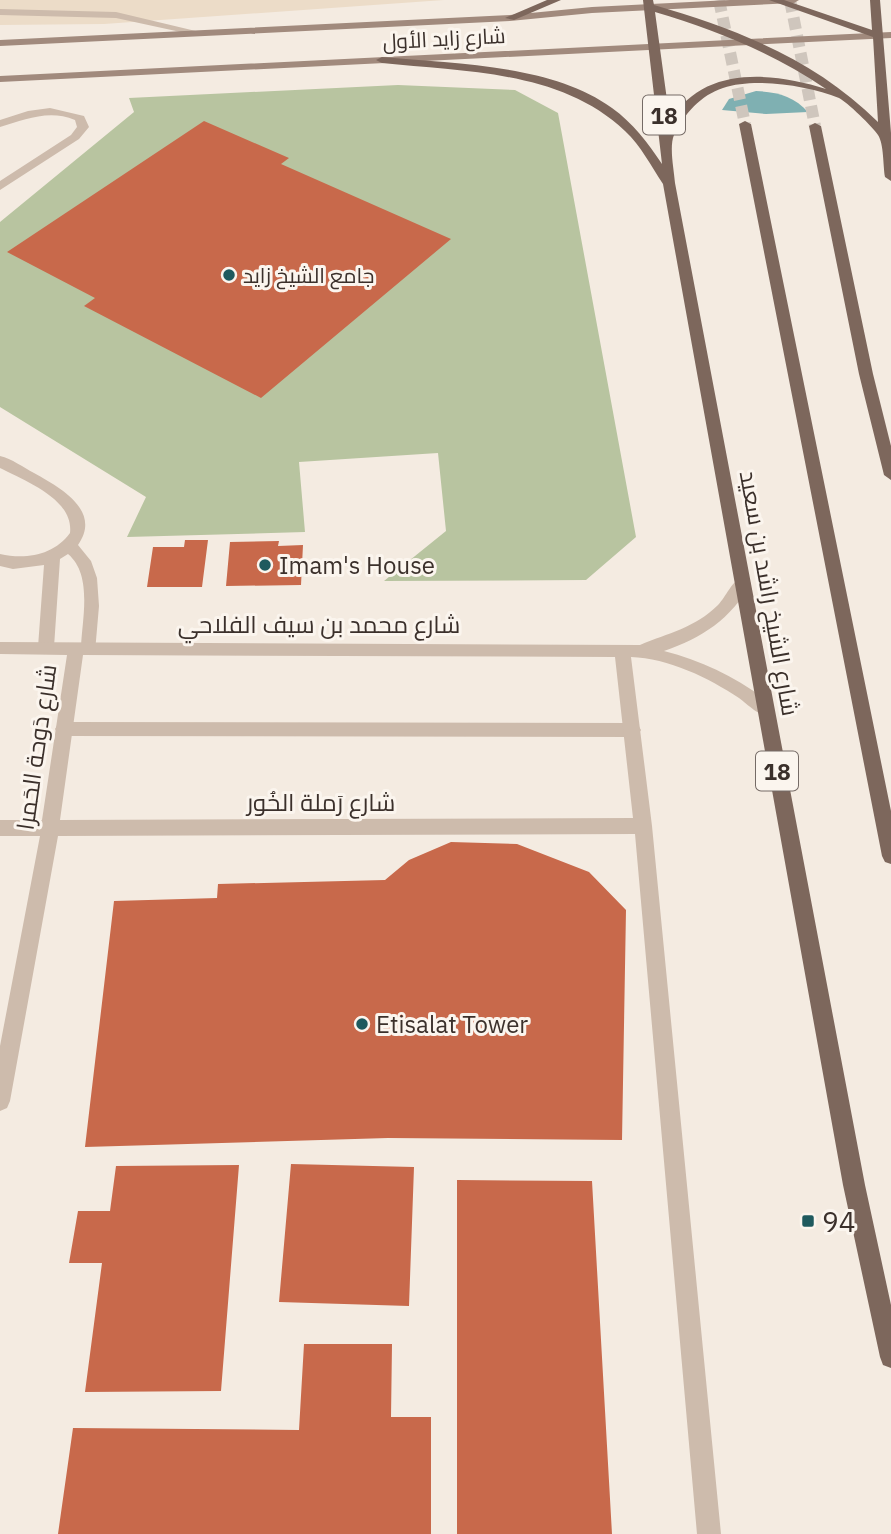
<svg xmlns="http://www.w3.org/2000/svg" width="891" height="1534" viewBox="0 0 891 1534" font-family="'IBM Plex Sans',Cairo,sans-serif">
  <rect width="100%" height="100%" fill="#f4ebe1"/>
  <!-- green -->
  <path fill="#b8c4a0" d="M398,85L515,90L558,113L636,537L586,580L384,581L446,531L438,453L299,462L305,532L127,537L146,497L0,407V222L134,112L129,98Z"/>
  <!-- plaza -->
  <path fill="#ecdcc8" d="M0,0H444L104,24L0,25Z"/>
  <!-- water -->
  <path fill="#7fb0b2" d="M756,91C777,92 794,96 808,112L766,114L722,110L729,99Z"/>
  <!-- building -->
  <path fill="#c8694b" d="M204,121L289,158L281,164L451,239L261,398L84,306L95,298L7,252Z
    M185,540H208L202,587H147L153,547H184Z
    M279,541L278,546L303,545L301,585L226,586L230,542Z
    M451,842L517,844L589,872L626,910L622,1140L388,1138L85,1147L114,901L217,898L218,884L385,880L409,860Z
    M291,1164L414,1167L409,1306L279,1302Z
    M239,1165L221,1391L85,1392L102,1263H69L78,1211H110L116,1166Z
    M457,1180L592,1181L612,1534H457Z
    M304,1344H392L391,1417H431V1534H58L73,1428L299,1430Z"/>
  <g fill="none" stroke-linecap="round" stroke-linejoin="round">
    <!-- primary-tunnel -->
    <path stroke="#cfc6bd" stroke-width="12" stroke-dasharray="12 6" stroke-linecap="butt" d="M719,0L745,124
      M790,0L815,126"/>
    <!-- lane -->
    <path fill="#cdbbac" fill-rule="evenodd" d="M0,9L116,12L204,33L199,36L116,18L0,15Z
      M50,108L84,116L89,127L79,139L0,190V181L71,135L77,127L75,120C48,109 25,120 0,127V120L28,111Z
      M0,456C12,459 23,467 34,473C61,488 102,511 78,545L91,561L97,578L99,606L95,652H83L81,647C82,619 93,575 68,554L60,559L54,647L52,652H40L38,647L44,565L13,569L0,566V554C26,560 54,555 70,533C74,499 25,481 0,468Z
      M64,722L632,723L638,725L641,730L638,735L632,737L64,736L58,734L55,729L58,724Z"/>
    <!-- street -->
    <path fill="#cdbbac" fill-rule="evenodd" d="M743,577L751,583C731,619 702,638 664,651C704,661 739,679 772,704L774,709L772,714C759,718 749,705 739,698C709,678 668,658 631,657L652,826L721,1534H697L635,834L58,836L10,1101L7,1108L0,1111V1046L40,836H0V820H42L67,655L0,654V642L640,645C668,633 695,628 718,605C726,597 732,580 743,577ZM83,655L615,657L633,818L60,820Z"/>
    <!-- secondary -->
    <path fill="#a18a7d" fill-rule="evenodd" d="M730,0H799L794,3L592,13L510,21L0,46V40L510,15L592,7Z
      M891,32V38L0,82V76Z"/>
    <!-- primary -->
    <path fill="#7d675c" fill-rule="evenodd" d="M547,0H561L514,20L505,18Z
      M643,0H653L654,5C737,29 816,60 878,122L873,37L769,0H784L872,30L870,0H880L891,133V181L885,177C883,166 884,144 878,135C873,127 847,102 839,98C808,86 756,77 723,88C701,95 684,114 674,135C669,147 674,169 675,183L865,1185L891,1305V1368L883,1365L880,1357L843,1185L663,184C651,166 641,146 625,131C561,70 465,72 382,63L376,60L382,57C454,64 552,64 612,108C633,123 648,143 662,164ZM655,12C716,30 773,53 826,89C773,72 702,65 670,122Z
      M745,121L751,124L891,811V864L885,862L882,856L739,124Z
      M815,123L821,126L873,374L891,446V480L884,475L859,374L809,126Z"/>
  </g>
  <!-- markers -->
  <g fill="#1f5a5e" stroke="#fbf5ee" stroke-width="2.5">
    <circle cx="229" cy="275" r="7"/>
    <circle cx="265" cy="565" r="7"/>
    <circle cx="362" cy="1024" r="7"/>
    <rect x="801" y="1214" width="14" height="14" rx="3.5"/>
  </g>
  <g text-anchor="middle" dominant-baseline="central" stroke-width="6" stroke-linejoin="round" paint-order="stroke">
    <!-- far-street labels -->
    <g font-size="21" fill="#3b302b" stroke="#fbf5ee">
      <text transform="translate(444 38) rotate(-3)">شارع زايد الأول</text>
    </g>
    <!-- far-poi labels -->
    <g font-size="21" fill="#3b302b" stroke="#fbf5ee" text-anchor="start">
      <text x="243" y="275">جامع الشيخ زايد</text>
    </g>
    <!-- shield labels -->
    <g fill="#fbf5ee" stroke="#756b66" stroke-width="2">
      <rect x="643" y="95.5" width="42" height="39" rx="5"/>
      <rect x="756" y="751.5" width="42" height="39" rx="5"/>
    </g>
    <g font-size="23" font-weight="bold" fill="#3b302b">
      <text x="664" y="115">18</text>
      <text x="777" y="771">18</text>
    </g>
    <!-- poi labels -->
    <g font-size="24" fill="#3b302b" stroke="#fbf5ee" text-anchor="start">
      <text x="279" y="565">Imam's House</text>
      <text x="376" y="1024">Etisalat Tower</text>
    </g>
    <!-- street labels -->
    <g font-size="24" fill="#3b302b" stroke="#fbf5ee">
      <text transform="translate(770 593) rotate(80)">شارع الشيخ راشد بن سعيد</text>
      <text x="319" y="624">شارع محمد بن سيف الفلاحي</text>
      <text transform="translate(36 747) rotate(-82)">شارع دَوحة الحَمرا</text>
      <text x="321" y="802">شارع رَملة الخُور</text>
    </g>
    <!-- near-poi labels -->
    <g font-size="28" fill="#3b302b" stroke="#fbf5ee" text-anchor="start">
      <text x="822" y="1221">94</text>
    </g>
  </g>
</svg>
